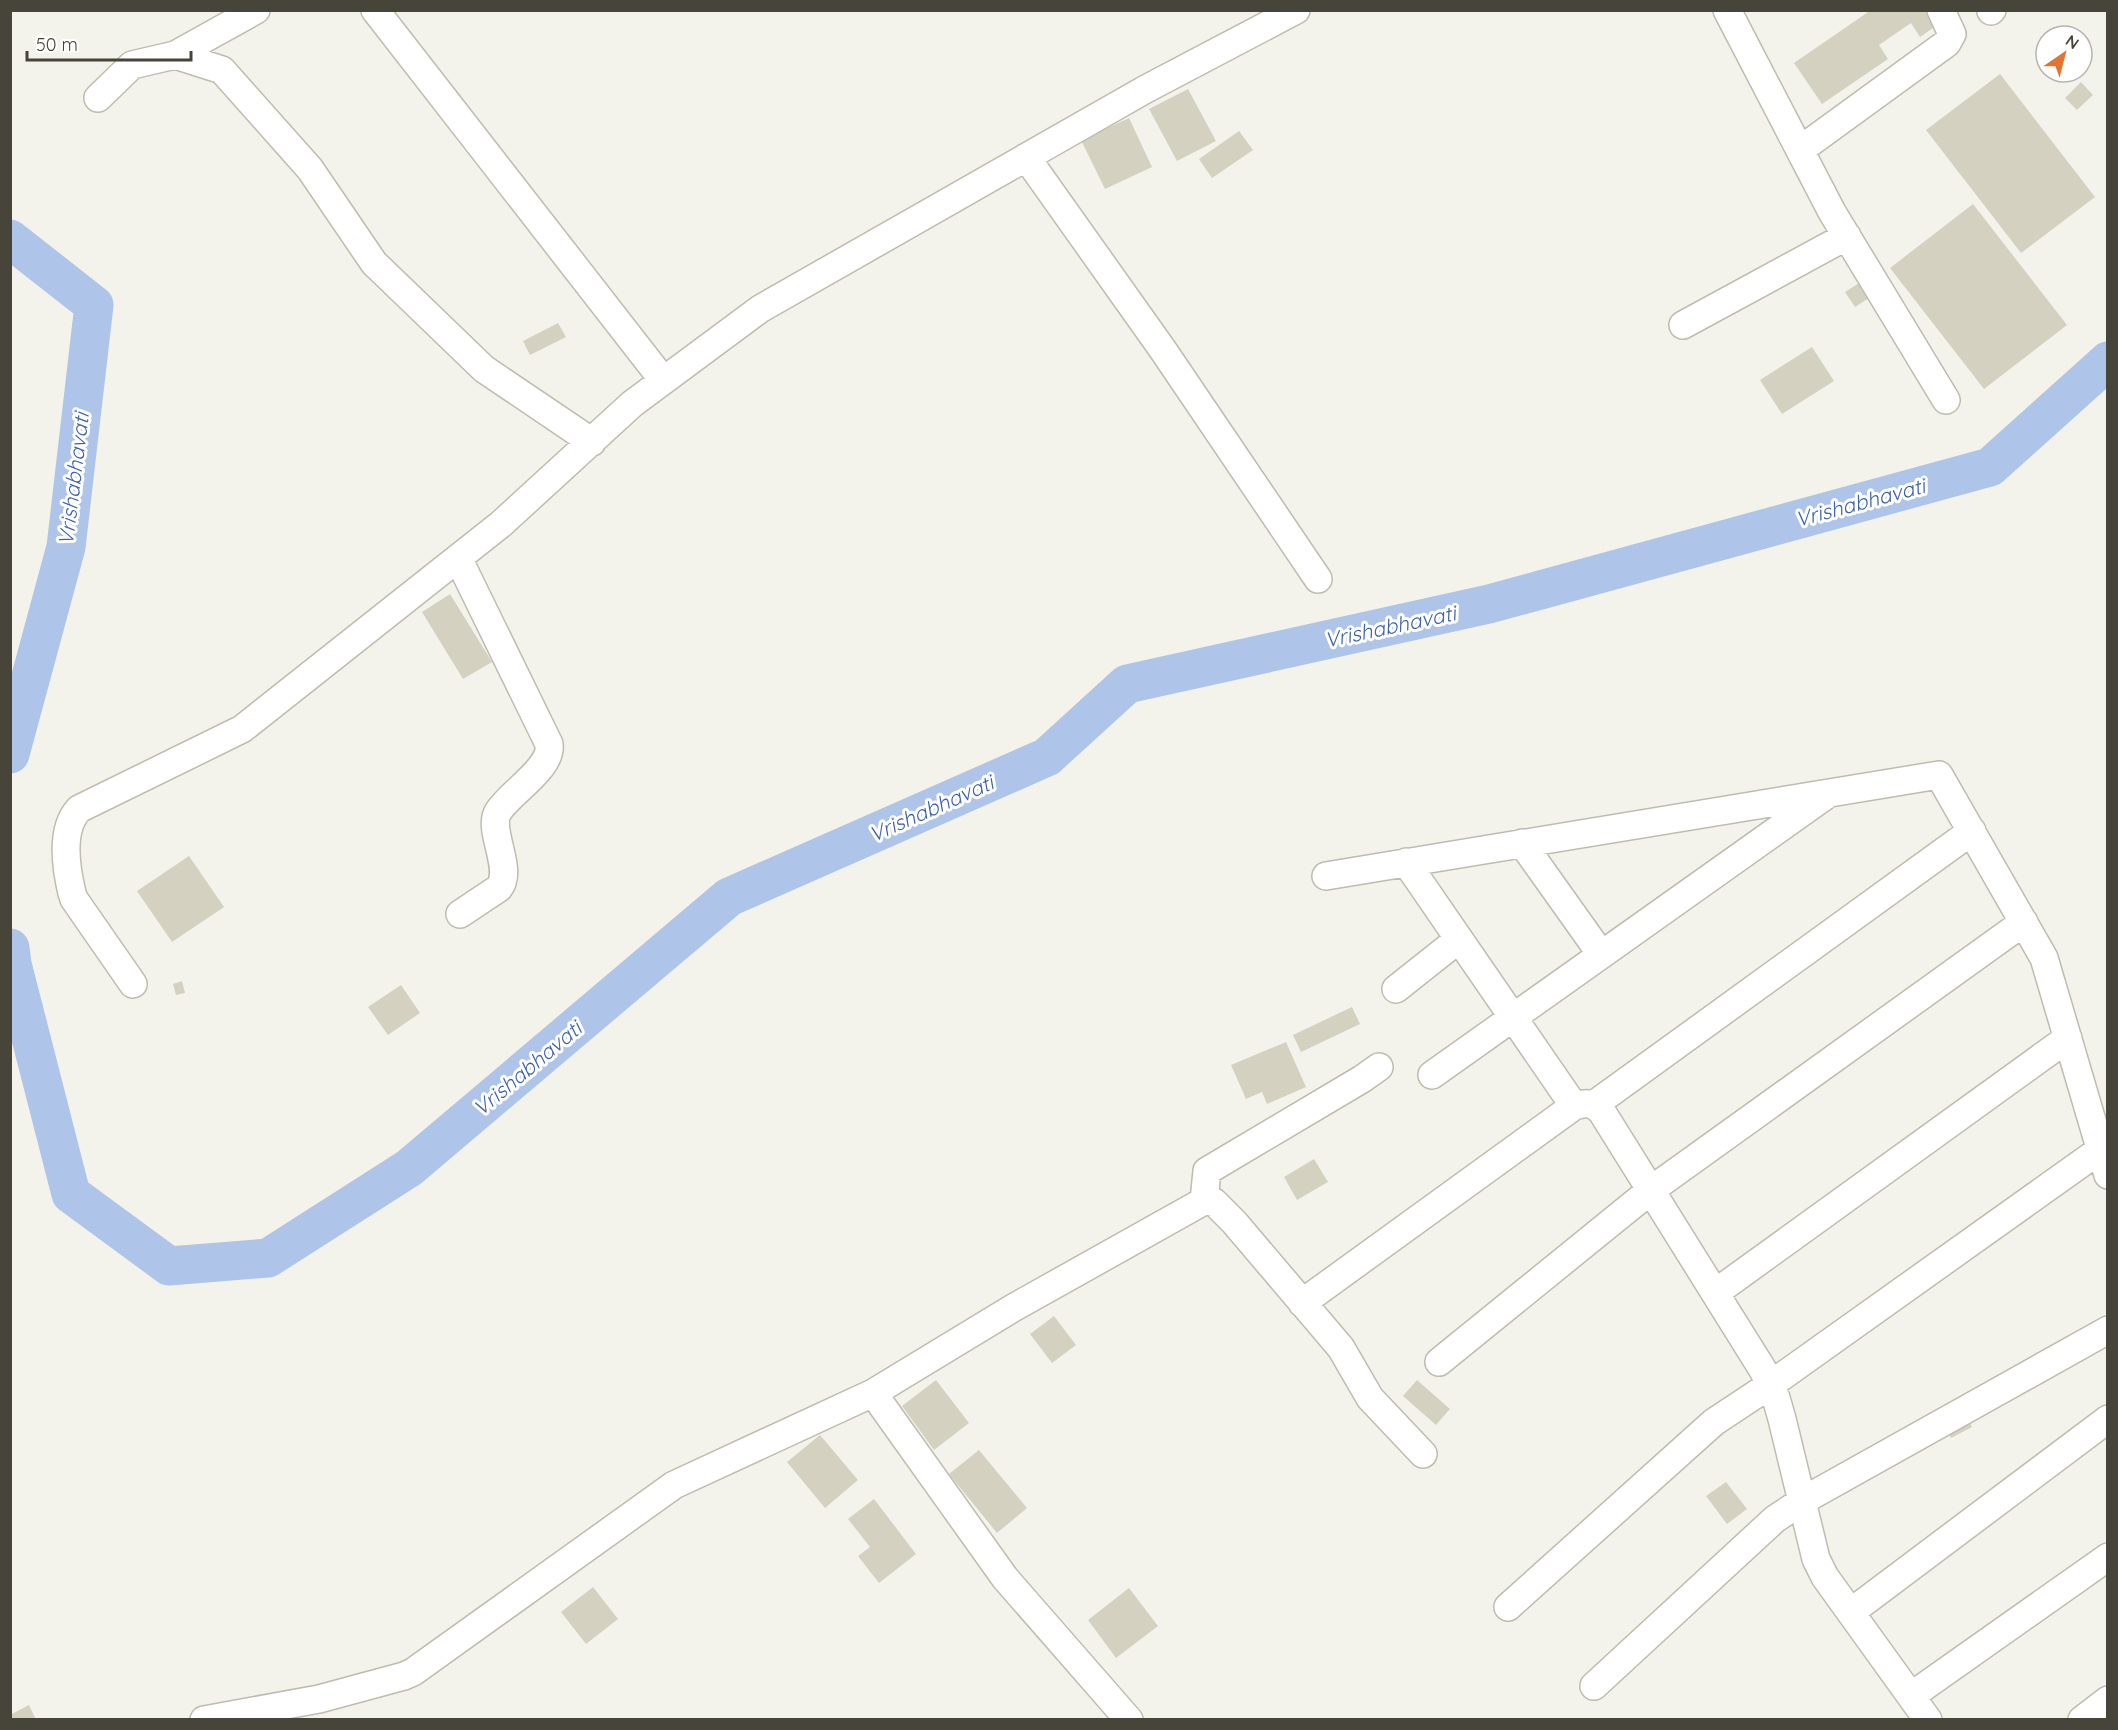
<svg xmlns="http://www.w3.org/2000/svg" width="2118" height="1730" viewBox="0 0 2118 1730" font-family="Quicksand,sans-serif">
  <rect width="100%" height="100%" fill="#f4f3eb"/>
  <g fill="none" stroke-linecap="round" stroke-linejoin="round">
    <!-- river -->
    <path stroke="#aec4e9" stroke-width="39" d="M10,239L94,305L66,547L10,754
      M10,948L12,964L71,1194L169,1266L268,1258L409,1168L729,897L1047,757L1127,684L1489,604L1990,467L2108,361"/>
  </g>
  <!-- building -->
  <path fill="#d4d1c1" d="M1871,10H1936L1943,21L1920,37L1911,23L1879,45L1888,59L1822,104L1794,63Z
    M2000,74L2095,197L2021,253L1926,130Z
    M2081,82L2093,95L2077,110L2065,98Z
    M1188,89L1216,141L1177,161L1149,109Z
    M1129,118L1152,167L1105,189L1081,140Z
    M1239,131L1253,150L1212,178L1199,159Z
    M1973,204L2067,325L1984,389L1890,268Z
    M1867,278L1877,293L1855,307L1845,292Z
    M558,323L566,337L530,355L523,341Z
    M1812,347L1834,381L1782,414L1760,380Z
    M450,594L492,662L463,679L422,612Z
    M189,856L224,907L172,942L137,891Z
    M182,981L185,993L176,995L173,984Z
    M401,985L420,1013L388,1035L368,1007Z
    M1352,1007L1360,1024L1301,1052L1293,1035Z
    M1286,1042L1306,1087L1267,1104L1262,1092L1246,1099L1231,1065Z
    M1314,1159L1328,1182L1297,1200L1284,1177Z
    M1054,1316L1076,1345L1052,1363L1030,1334Z
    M936,1380L969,1423L934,1450L902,1406Z
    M1417,1380L1450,1409L1436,1425L1403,1396Z
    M1968,1420L1972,1427L1951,1438L1947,1431Z
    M820,1435L858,1480L825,1508L787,1462Z
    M979,1450L1027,1508L997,1533L949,1474Z
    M1726,1482L1747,1509L1727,1524L1706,1496Z
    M874,1499L916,1554L879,1583L858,1556L870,1547L848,1519Z
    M593,1587L618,1619L586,1644L561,1612Z
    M1129,1588L1158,1626L1116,1658L1088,1620Z
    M29,1705L36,1720H10V1715Z"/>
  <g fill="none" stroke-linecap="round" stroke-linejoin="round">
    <!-- street casing -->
    <g stroke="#bebcae" stroke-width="30">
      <path id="street" d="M375,10L663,380
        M1727,10L1832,212L1946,400
        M1991,11L1992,10
        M175,55L256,10
        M98,98L132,65L175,55L222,70L310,169L374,263L484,369L592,442
        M1800,150L1947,43L1952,34L1941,10
        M1026,157L1163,350L1318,579
        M1683,325L1847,236
        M458,558L549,744C553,768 509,793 498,812C487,830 514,869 499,888L460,914
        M1522,843L1601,954
        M1406,862L1574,1106
        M1326,876L1939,775L2044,958L2108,1175
        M133,984L74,899L72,893C66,868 60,829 79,809L242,729L501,524L632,404L760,309L1146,89L1296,10
        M1396,989L1459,939
        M1432,1075L1825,796
        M1595,1104L1972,831
        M1204,1201L1207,1171L1362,1079L1379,1067
        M1715,1293L2068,1038
        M1302,1303L1574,1106C1587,1102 1593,1103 1602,1112L1763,1370L1776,1398L1782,1419L1816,1559L1825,1577L1928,1720
        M1439,1362L1651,1190L2024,922
        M873,1393L1005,1578L1129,1720
        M1508,1607L1714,1422L1770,1385L2100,1150
        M1851,1612L2108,1419
        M1594,1686L1775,1519L1802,1501L2108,1330
        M1911,1696L2108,1557
        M204,1720L319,1699L404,1676L413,1672L674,1485L873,1393L1013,1308L1204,1201L1214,1202L1234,1222L1341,1348L1370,1398L1423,1454
        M2082,1720L2108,1700"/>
    </g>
    <!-- street -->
    <use href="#street" stroke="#fff" stroke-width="27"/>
  </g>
  <g text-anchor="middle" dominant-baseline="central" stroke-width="6" stroke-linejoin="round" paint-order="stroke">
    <!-- water labels -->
    <g font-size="21" font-style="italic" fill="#3d63a8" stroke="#fff">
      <text transform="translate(73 479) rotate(-83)">Vrishabhavati</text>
      <text transform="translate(1860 502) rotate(-15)">Vrishabhavati</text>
      <text transform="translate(1390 626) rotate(-12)">Vrishabhavati</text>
      <text transform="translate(931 808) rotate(-24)">Vrishabhavati</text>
      <text transform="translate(527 1068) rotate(-40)">Vrishabhavati</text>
    </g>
  </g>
  <!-- border -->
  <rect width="2118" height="1730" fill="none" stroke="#474539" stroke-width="24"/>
  <!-- north arrow -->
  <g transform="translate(2064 54) rotate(35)"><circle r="28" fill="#ffffff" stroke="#b5b5b0" stroke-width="1.5"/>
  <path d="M0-4.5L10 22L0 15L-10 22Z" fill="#e37532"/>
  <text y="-9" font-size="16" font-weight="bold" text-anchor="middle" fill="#474539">N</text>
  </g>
  <!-- scale -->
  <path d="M27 51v9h164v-9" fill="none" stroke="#474539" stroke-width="3"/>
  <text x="36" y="51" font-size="18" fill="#474539" stroke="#ffffff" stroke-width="4.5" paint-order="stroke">50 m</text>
</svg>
